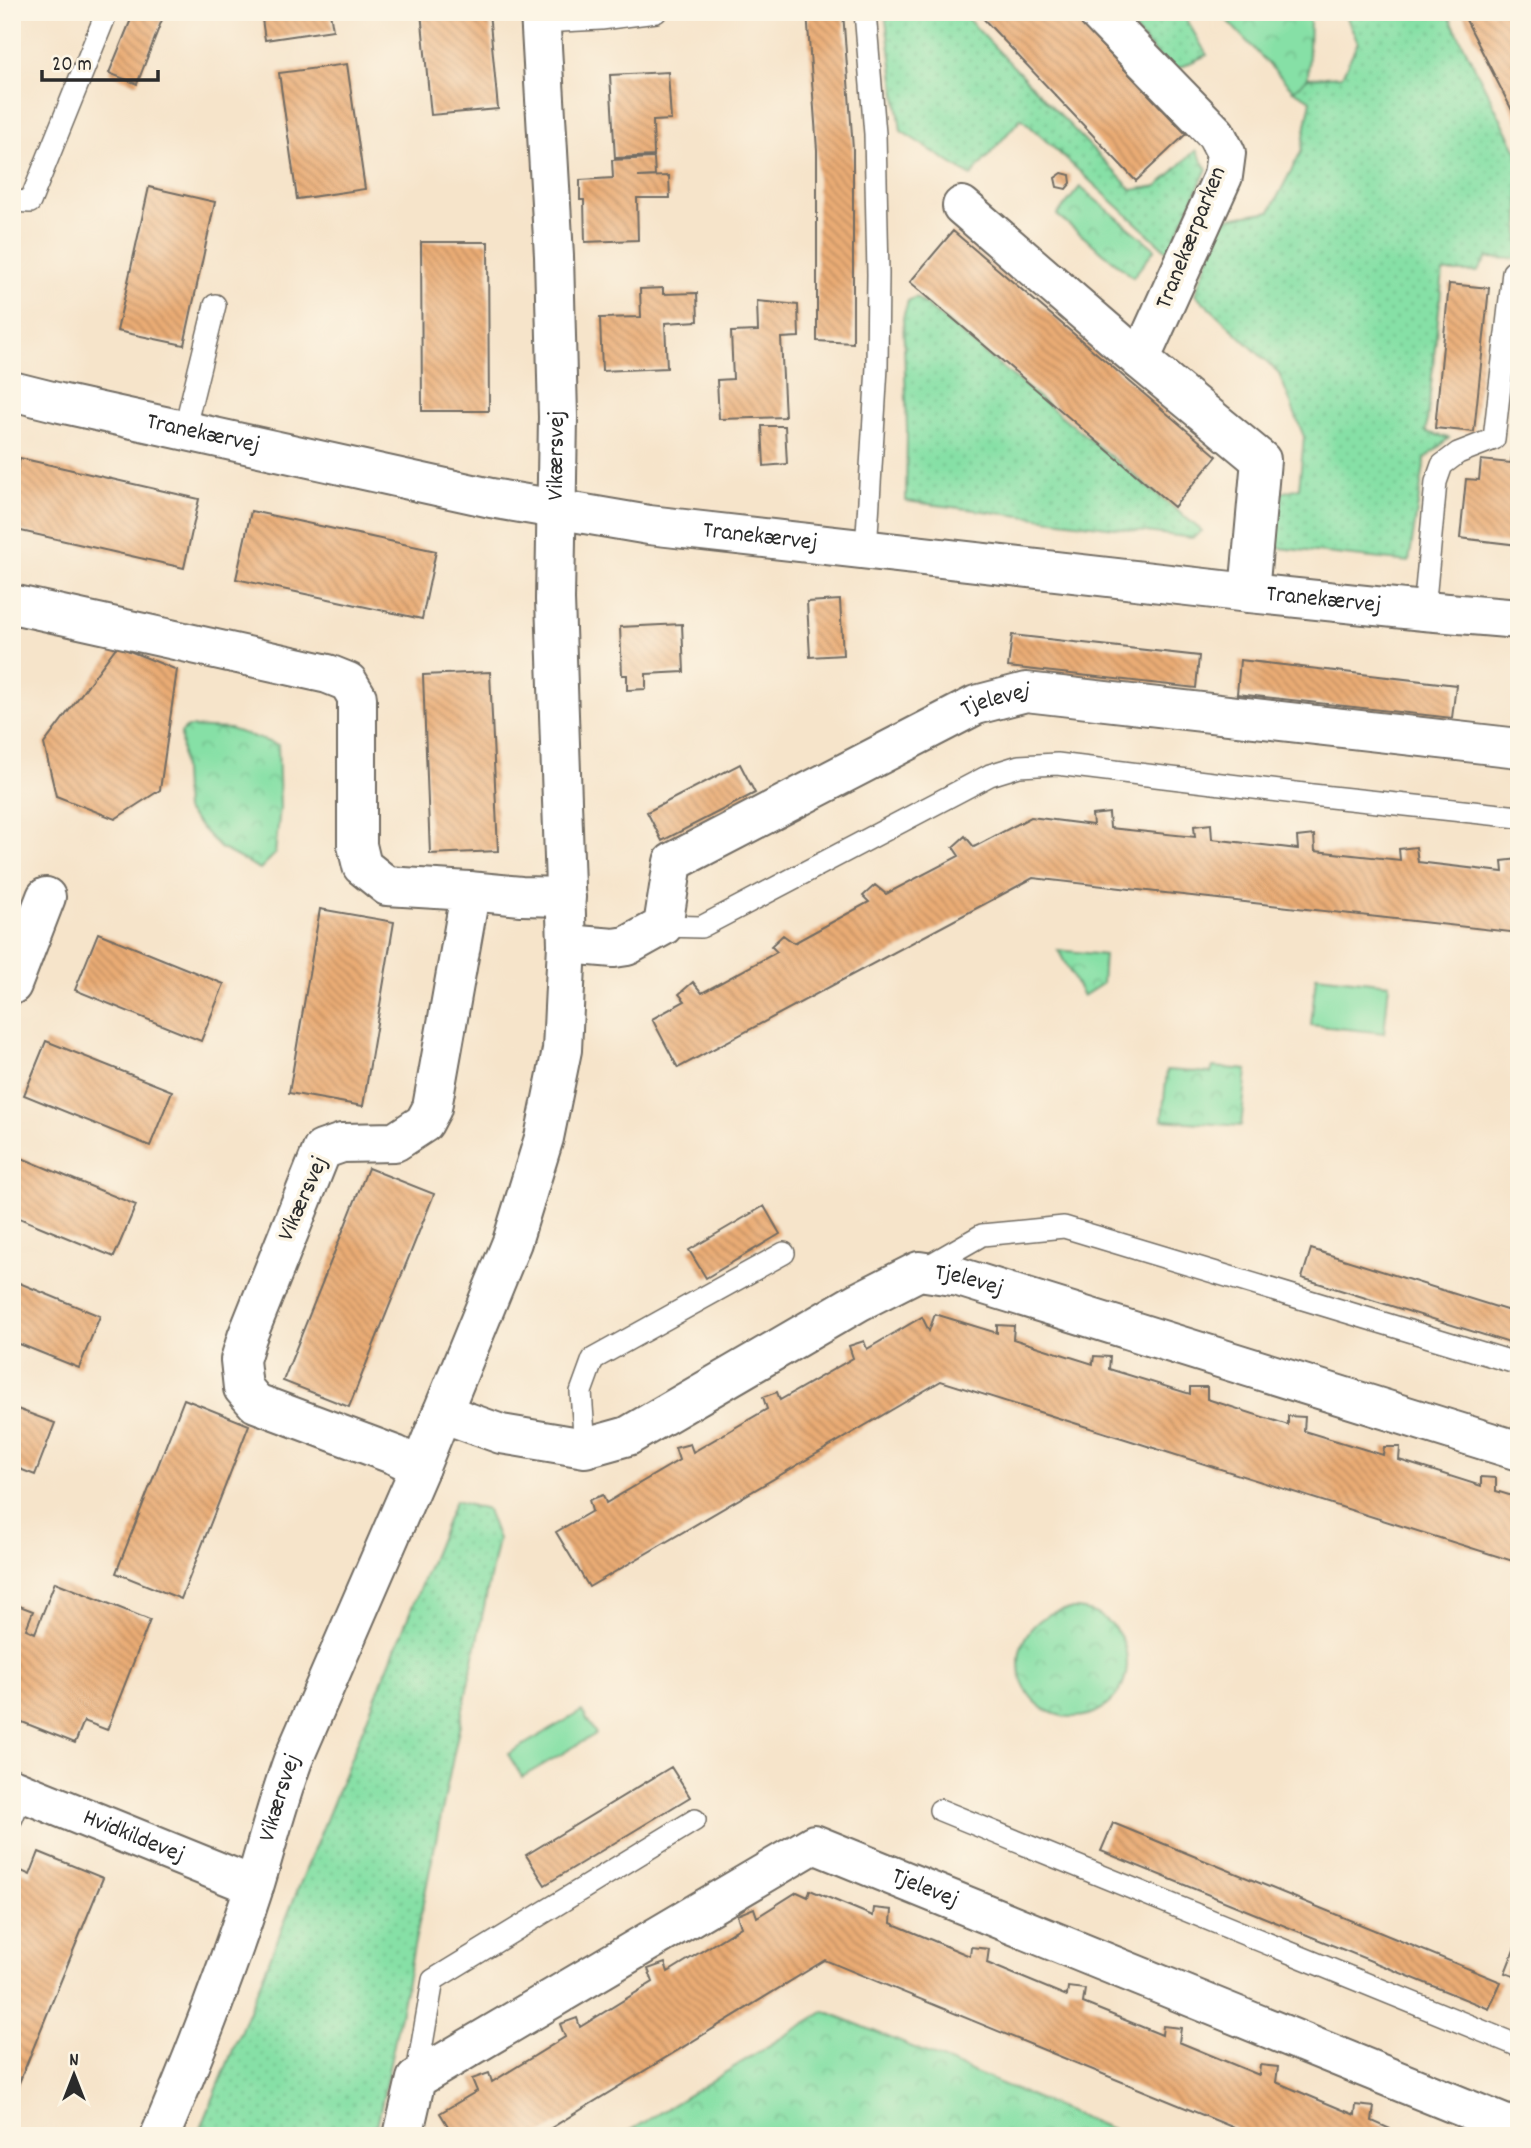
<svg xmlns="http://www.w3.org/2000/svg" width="1531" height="2148" viewBox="0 0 1531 2148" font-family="Dekko,sans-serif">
  <defs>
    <pattern id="grass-dots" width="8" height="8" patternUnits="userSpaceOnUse" patternTransform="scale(1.75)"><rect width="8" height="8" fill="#86e0a6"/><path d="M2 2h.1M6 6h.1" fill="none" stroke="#74c08f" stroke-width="1.8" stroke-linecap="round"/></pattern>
    <pattern id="park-crowns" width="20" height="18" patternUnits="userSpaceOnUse" patternTransform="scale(1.75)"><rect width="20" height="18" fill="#86e0a6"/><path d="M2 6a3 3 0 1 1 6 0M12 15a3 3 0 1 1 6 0" fill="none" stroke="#74c08f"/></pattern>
    <pattern id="building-back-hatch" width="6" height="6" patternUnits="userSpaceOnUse" patternTransform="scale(1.75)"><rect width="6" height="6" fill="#eaac75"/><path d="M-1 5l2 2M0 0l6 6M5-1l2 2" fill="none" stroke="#be8c60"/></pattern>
  </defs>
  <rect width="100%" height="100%" fill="#fcf5e5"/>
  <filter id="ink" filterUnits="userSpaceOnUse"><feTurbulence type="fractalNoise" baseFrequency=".0143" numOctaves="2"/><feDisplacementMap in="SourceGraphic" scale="14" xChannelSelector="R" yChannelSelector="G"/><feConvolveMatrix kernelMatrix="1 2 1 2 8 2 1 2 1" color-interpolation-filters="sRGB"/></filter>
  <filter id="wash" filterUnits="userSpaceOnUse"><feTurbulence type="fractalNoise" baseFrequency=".00686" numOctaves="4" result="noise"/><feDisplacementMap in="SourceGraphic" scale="28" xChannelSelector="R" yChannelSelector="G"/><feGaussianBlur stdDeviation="1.57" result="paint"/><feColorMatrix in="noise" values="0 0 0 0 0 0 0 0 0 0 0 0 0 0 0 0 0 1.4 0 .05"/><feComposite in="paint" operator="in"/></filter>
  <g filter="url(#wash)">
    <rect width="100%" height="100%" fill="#f6e4ca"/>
    <!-- grass -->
    <path fill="url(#grass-dots)" stroke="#588668" stroke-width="2" d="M961,12L1132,190L1158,186L1196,150L1207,169L1168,252L1021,118L971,176L901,131L885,13Z
      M1135,12H1182L1207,55L1172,71L1136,32Z
      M1344,12H1447L1519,155V259L1487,258L1477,272H1443L1426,432L1449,438L1425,459L1409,562L1270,547L1277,494L1299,488L1304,437L1279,373L1195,294L1223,219L1270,211L1301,152L1311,100L1293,90L1308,78L1342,76L1358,42Z
      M916,297L1202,531L1192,538L906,501L907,429L903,318L908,301Z
      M455,1501L487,1510L498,1539L375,2136H198Z"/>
    <!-- park -->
    <path fill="url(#park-crowns)" stroke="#588668" stroke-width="2" d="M1219,12H1305L1310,21L1308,78L1293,90Z
      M1080,187L1155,249L1133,277L1057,215Z
      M187,727L230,729L278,745L280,808L275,854L260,869L220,848L185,810L181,733Z
      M1058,950L1104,955L1102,984L1083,996Z
      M1213,1067L1247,1070L1241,1126L1162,1120L1167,1070L1211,1073Z
      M1019 1663a54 54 0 1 1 108 0a54 54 0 1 1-108 0Z
      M825,2011L1128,2136H622Z"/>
    <!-- pitch -->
    <path fill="#86e0a6" stroke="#588668" stroke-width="2" d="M1316,976L1389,984L1384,1033L1311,1025Z
      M582,1711L596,1734L522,1777L508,1754Z"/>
    <g id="blocks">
      <!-- building -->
      <path fill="url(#building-back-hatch)" d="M134,12H165L137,84L109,73Z
        M261,12H330L333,30L265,40Z
        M421,12H489L498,109L431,115Z
        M807,12H843L853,149V343L817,341V150Z
        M977,12H1070L1186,134L1136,181Z
        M1462,12H1519V124Z
        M347,64L365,189L297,199L279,73Z
        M668,72L671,120L653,121L654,156L615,158L610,75Z
        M654,158L655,176L638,177L669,176L670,198H637L638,240L585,242L584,200H580V180L613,178L612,160Z
        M1062,173L1070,175L1071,183L1066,189L1057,187L1055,178Z
        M149,187L215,202L184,345L117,331Z
        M953,231L1217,456L1174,507L910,282Z
        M421,242H488L489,411H422Z
        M1449,284L1489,288L1474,432L1435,428Z
        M663,288V294L697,293L698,321L665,323L667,368L602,371L600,318L641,317L640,289Z
        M757,301L798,305L799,337L781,338L785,417L719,419L717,380L733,379L731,332L758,331Z
        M1517,406H1519V545L1460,538L1466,479L1479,480L1481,460L1511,463Z
        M762,426H785L787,464L764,466Z
        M20,458L199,499L184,568L12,529V492Z
        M251,511L436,551L422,619L236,579Z
        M840,600L843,655L810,657L807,602Z
        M682,624L684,672L646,674V689L627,690V675H622L620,627Z
        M1012,635L1199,656L1196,688L1008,667Z
        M117,646L177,670L160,790L115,819L56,796L44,744Z
        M1240,660L1456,685L1452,718L1237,694Z
        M490,672L498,851L430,854L423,675Z
        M740,764L755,793L662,841L647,812Z
        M1109,813L1110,828L1195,837L1194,826L1211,824L1212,839L1298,849L1297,837L1314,835L1315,851L1400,860L1399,849L1416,847L1418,862L1503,872L1502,861L1519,859V933L1033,878L678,1068L652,1019L685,1001L679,994L693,982L702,993L777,952L771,946L783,935L794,943L869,902L863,896L875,885L886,894L959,856L953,847L965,836L974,847L1031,817L1093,825L1092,815Z
        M320,909L394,922L363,1106L289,1093Z
        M98,933L224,984L201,1041L75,990Z
        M46,1041L172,1091L150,1146L24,1095Z
        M12,1154L136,1205L114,1257L12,1215Z
        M368,1168L434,1194L349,1407L283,1381Z
        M764,1206L780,1234L706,1278L689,1250Z
        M1311,1249L1519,1314V1346L1302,1278Z
        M12,1280L100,1316L79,1368L12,1341Z
        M935,1314L997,1333V1325L1014,1326L1013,1339L1093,1364L1094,1356L1110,1357L1109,1369L1190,1394V1387H1207V1399L1288,1425V1416L1305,1417L1304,1431L1383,1455L1384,1447H1400L1399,1460L1481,1486V1477L1496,1478V1491L1519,1498V1563L941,1381L589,1587L556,1532L592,1511L589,1500L603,1495L606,1503L679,1460L675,1448L690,1444L693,1452L767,1409L763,1397L777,1392L780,1400L853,1358L849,1346L864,1341L867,1349L922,1317L929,1331Z
        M184,1399L249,1425L181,1599L116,1573Z
        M12,1407L55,1423L35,1475L12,1466Z
        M55,1582L150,1620L107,1730L84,1721L75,1743L12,1718V1603L33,1611L26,1629L35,1633Z
        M671,1767L690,1797L545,1885L526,1855Z
        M1113,1823L1501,1982L1489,2009L1101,1851Z
        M39,1852L103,1878L12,2100V1919L14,1915L12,1914V1874L15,1868L30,1875Z
        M810,1890L873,1916L874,1908L892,1910L891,1923L970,1956L971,1947L989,1949L987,1963L1067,1996L1068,1987L1085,1989L1083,2003L1162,2035L1163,2026L1181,2028L1179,2042L1259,2075L1260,2065L1278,2067L1276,2082L1355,2115L1356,2105L1374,2107L1372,2121L1406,2136H1254L825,1960L538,2136H454L440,2113L477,2091L472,2079L489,2073L492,2082L565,2037L560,2024L577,2018L580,2027L653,1982L648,1969L665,1963L668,1972L741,1927L737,1915L754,1908L757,1917L797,1892L808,1897Z
        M1519,1937V1978L1505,1973Z"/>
    </g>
  </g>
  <g filter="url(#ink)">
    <use href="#blocks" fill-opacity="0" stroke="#726c63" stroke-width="2"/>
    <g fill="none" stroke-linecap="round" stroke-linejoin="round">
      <!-- lane casing -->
      <g stroke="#726c63" stroke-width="24">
        <path id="lane" d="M865,12L875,134L878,274L877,367L866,551
          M541,22L601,19L656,12
          M12,201L30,202L106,14
          M184,431L215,305
          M1424,611L1436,482L1442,465L1458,453L1494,439L1513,272
          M663,926L701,927L990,775L1019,766L1057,764L1312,795L1519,817
          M921,1270L982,1235L1064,1227L1519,1364
          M585,1448L581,1392L593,1359L784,1253
          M940,1810L1519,2046
          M12,1818L23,1792
          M416,2079L433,1980L695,1820"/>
      </g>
      <!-- street casing -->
      <g stroke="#726c63" stroke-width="42">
        <g id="street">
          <path d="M1097,12L1216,134L1226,153L1223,176L1140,360"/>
          <path d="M962,206L1140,360L1261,460L1249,593"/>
          <path d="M12,604L328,674L348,682L357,697V845L362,866L387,886L469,891L467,911L432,1108L424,1123L395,1142L342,1143L322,1150L247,1337L240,1360L243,1388L256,1403L395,1455L420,1467"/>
          <path d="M469,891L521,896L566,897"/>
          <path id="s1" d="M567,944L614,948L627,946L663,926L673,862L976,705L1026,692L1519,748"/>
          <path d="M12,985L46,897"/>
          <path id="s2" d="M442,1413L501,1434L585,1448L628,1436L858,1302L919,1271L959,1277L1519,1451"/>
          <path id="s3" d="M12,1788L254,1886"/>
          <path id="s4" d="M403,2136L416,2079L814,1844L1519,2130"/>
        </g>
      </g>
      <!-- secondary casing -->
      <g stroke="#726c63" stroke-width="42">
        <g id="secondary">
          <path id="s5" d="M12,391L60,403L491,498L649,525L1249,593L1424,611L1519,619"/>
          <path id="s6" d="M160,2136C195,2054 227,1971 254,1887C267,1844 278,1801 293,1760L420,1467L512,1242L544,1138L562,1050L567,944L555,600L558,417L554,256L540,12"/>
        </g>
      </g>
      <!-- lane -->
      <use href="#lane" stroke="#fff" stroke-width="21"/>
      <!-- street -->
      <use href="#street" stroke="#fff" stroke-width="38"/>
      <!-- secondary -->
      <use href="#secondary" stroke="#fff" stroke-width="38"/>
    </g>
  </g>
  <g text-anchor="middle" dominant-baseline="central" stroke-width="7" stroke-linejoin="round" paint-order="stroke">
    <!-- street labels -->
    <g font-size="24" fill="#2b2b2b" stroke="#fcf5e5">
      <text transform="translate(1192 238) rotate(-68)">Tranekærparken</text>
      <text stroke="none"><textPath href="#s5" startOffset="196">Tranekærvej</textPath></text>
      <text stroke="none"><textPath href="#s6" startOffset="1755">Vikærsvej</textPath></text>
      <text stroke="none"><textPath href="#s5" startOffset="763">Tranekærvej</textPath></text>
      <text stroke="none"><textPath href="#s5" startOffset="1330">Tranekærvej</textPath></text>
      <text stroke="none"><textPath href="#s1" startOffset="528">Tjelevej</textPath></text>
      <text transform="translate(304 1199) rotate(-66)">Vikærsvej</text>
      <text stroke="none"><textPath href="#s2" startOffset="578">Tjelevej</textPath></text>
      <text stroke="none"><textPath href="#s6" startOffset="359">Vikærsvej</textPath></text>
      <text stroke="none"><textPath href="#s3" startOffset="131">Hvidkildevej</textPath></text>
      <text stroke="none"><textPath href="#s4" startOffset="640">Tjelevej</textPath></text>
    </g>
  </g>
  <!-- margin -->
  <rect width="1531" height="2148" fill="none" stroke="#fcf5e5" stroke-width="42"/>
  <!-- north arrow -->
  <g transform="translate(74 2075)" stroke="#fcf5e5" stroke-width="5" paint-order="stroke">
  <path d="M0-5L12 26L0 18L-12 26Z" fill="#2b2b2b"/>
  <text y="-10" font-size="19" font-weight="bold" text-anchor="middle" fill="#2b2b2b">N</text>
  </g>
  <!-- scale -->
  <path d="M42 70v10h116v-10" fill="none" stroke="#2b2b2b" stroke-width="3.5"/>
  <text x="52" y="70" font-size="21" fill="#2b2b2b" stroke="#fcf5e5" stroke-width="5" paint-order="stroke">20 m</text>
</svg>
